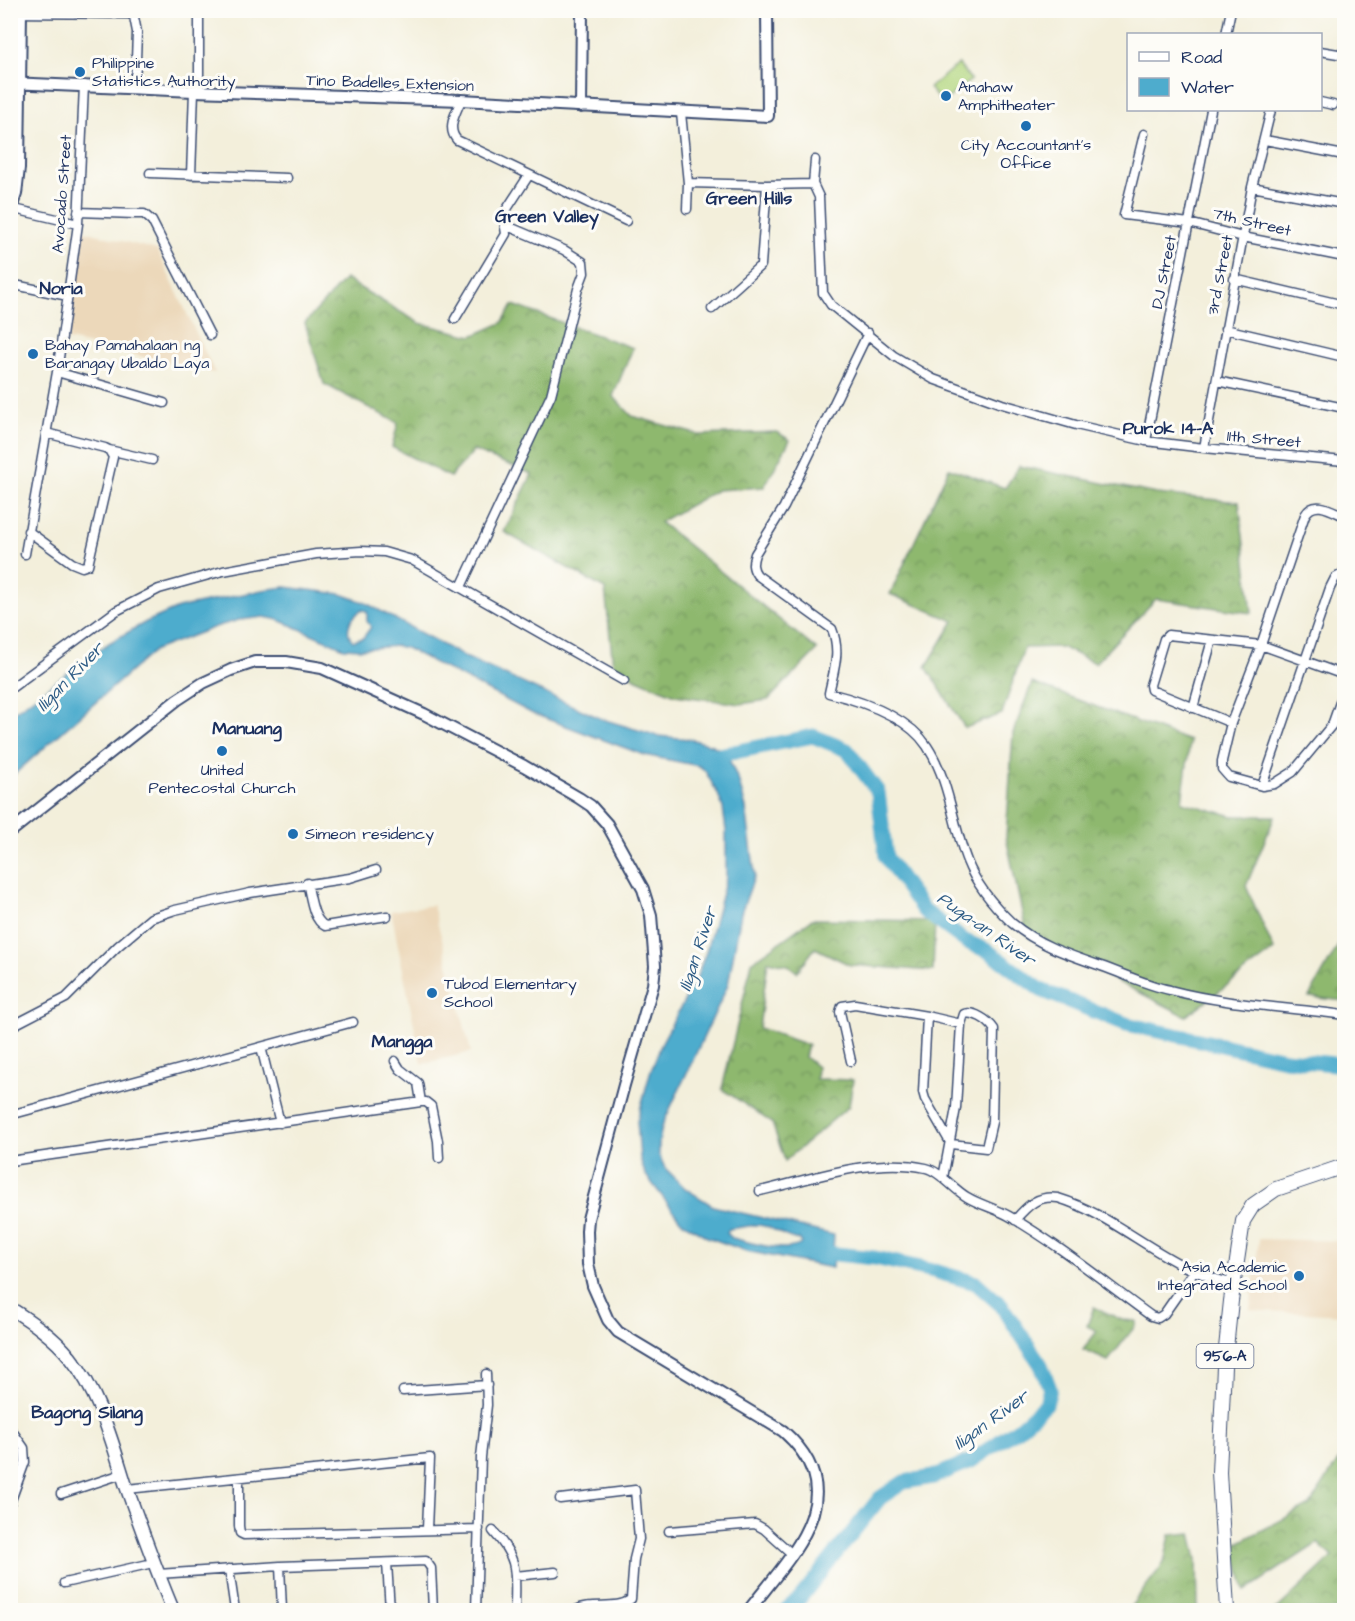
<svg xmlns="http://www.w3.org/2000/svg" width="1355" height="1621" viewBox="0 0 1355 1621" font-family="'Architects Daughter',sans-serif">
  <defs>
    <pattern id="forest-crowns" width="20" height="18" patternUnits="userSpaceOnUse" patternTransform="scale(1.5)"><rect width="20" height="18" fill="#8eb86e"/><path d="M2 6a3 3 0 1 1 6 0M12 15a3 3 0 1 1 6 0" fill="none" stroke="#73965e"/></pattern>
  </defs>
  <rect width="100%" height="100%" fill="#fdfcf7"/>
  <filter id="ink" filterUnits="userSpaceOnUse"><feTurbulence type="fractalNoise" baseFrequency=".0167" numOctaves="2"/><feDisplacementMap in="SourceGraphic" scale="12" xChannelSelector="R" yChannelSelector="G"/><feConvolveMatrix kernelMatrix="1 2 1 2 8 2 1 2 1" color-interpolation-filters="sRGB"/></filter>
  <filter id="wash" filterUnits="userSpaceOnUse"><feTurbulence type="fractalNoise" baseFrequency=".008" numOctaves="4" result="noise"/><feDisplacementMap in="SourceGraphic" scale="24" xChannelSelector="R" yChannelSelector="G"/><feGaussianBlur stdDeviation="1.35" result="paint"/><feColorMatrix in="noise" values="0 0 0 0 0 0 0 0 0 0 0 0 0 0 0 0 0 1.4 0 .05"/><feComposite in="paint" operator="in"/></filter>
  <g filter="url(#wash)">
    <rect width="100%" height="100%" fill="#f3efdb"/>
    <!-- built -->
    <path fill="#ecd8ba" d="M80,230L157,250L215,373L68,340Z
      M433,905L471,1052L422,1064L391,911Z
      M1259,1239L1344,1241V1315L1250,1310Z"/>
    <!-- grass -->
    <path fill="#b3d780" stroke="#67836f" stroke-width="1.5" d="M958,64L971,80L942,103L929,88Z"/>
    <!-- forest -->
    <path fill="url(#forest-crowns)" stroke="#547466" stroke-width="1.5" d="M345,279L419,323L472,336L502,323L513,305L633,348L613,396L632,416L699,435L777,432L790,440L764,487L717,490L660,522L817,650L768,700L740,704L675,695L637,679L613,665L605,589L504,532L532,474L474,451L450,477L392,447L398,423L324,384L305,323Z
      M1019,466L1157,494L1239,502L1252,613L1156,599L1095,663L1061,647L1024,648L1002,714L965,728L926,667L954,621L890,594L949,468L1005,488Z
      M1032,683L1190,741L1182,802L1233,816H1275L1246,886L1274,950L1186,1016L1027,936L1006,837L1013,733Z
      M812,919L935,921L933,971L850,965L815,948L797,972L788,965L768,961L759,1028L808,1045L805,1057L817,1067L816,1079L853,1080L849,1106L785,1161L772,1123L722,1089L752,962Z
      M1342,939H1344V1001L1309,997Z
      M1094,1307L1122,1320L1136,1321V1325L1108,1361L1083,1350L1097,1331L1087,1326Z
      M1344,1452V1610H1276L1332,1557L1318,1543L1245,1591L1234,1545L1310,1505Z
      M1191,1533L1197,1559L1198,1610H1128L1164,1563L1170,1535Z"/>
    <!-- water -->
    <path fill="#4eaccd" stroke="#346e96" stroke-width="1.5" fill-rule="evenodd" d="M285,587L341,594L364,602L465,657L602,719L658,736L690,739L712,745L720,749L728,757L739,782L746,808L755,875L741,913L728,985L662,1126L659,1143V1155L665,1168L686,1189L713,1206L834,1235L832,1268L746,1251L707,1237L681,1221L645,1174L640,1158L637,1121L650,1073L662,1042L696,979L706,952L726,878V831L723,808L718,794L705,771L699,766L644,755L531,713L406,648L396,646L361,649L344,648L279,620L264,617L239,620L215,627L155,650L11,777V714L109,643L146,622L178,608L262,590ZM362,610L367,611V621L371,627L363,638L353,641C343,630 351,617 362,610ZM756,1225C773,1225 781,1238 800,1240L802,1243C788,1255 749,1242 732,1238L727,1233L729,1229Z"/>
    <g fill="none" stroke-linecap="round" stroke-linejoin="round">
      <!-- river -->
      <path stroke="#4eaccd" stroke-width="15" d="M705,758L813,736L847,750L878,792L886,857L923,910L965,941L988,951L1041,990L1126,1024L1285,1059L1344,1065
        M786,1610L800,1598L880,1498L904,1482L933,1477L971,1461L1018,1429L1046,1404L1050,1389L1041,1365L1001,1305L976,1283L934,1271L875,1258L816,1252"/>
    </g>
  </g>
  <g filter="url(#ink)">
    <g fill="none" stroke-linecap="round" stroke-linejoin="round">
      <!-- minor casing -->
      <g stroke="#3b4c71" stroke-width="11">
        <path id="minor" d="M10,13L130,14L134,17L137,32L135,88
          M1226,34L1231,10
          M1320,51L1344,55
          M199,91V10
          M461,100C456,113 446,128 457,140L626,221
          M1320,102L1333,105
          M681,113L688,183L687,209
          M1144,134L1124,215L1189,223L1243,237L1344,257
          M1265,140L1344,155
          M815,160L813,184L819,197L823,293L831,305L894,356L933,379L1002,404L1076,425L1146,441L1204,448L1344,461
          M150,173L287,178
          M191,175L194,91
          M688,183L767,185L813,184
          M1252,187L1344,204
          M10,208L78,224
          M78,212L135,214H144L152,221L210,335
          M1234,279L1344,305
          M10,284L68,296
          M712,309L761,265L767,185
          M455,319L506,234L503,215L529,175
          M1225,329L1344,357
          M868,333L784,507L755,554C752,563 752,568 757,575L832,629C841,652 834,669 829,693C861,701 908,717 927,746C950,781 952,823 967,861C976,884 994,906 1012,923C1038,945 1069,955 1101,966C1124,974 1146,985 1170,990C1227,1005 1286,1007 1344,1015
          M57,372L164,403
          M1217,381L1344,408
          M1146,441L1211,110
          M1204,448L1252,187L1271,110
          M109,450L152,460
          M1344,516C1331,510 1314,499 1305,515L1261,645L1231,723L1222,761V769L1229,777L1262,786L1274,784L1293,772L1332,725L1344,691
          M28,531L72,563L82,567L88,565L113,457L109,450L105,448L46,433
          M25,554L57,372L78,224L84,85
          M461,587L551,395L578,289L584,273L583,262L564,250L505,225
          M10,689L116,611L159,589L223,571L316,554L361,551L384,552L412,560L624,681
          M1193,708L1212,640
          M1231,723L1151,690L1150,685L1164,639L1168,635L1261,645L1344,675
          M1262,786L1330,588L1335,578L1344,573
          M307,883C311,897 312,919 325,926L387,916
          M927,1016L923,1092L925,1099L951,1144L986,1148L992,1122L994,1029C988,1020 974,1011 964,1014L961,1024
          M10,1027L66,998L118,946L151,918L175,910L250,893L350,878L376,870
          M261,1047L280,1123
          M395,1061L400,1069L418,1083L421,1102
          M851,1061L840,1012L842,1006L855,1004L927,1016L961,1024L956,1108L943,1178
          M10,1115L353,1022
          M10,1161L421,1102H426L431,1106L438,1141L439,1158
          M760,1191C812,1179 873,1156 926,1168C940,1171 953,1189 967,1197C980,1205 995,1208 1009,1216C1059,1245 1104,1282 1151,1316L1158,1318L1164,1314L1194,1271
          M1015,1220C1028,1205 1038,1195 1058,1198C1121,1217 1168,1272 1233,1283
          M403,1391L487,1385
          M10,1428L24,1448L25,1462L10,1503
          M239,1478V1526L240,1533L244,1535L479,1529
          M127,1489L430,1458L427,1529
          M61,1494L122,1474
          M560,1499L635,1490L639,1539L634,1559L631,1599C616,1611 593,1601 576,1610
          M493,1531C520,1561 515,1572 515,1610
          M669,1531L755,1524L764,1529L792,1554
          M387,1563L390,1610
          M280,1566L282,1610
          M229,1569L235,1610
          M158,1574L280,1566L426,1561L431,1568L433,1610
          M515,1576L555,1572
          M64,1583L153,1563
          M476,1610L481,1457L487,1405L486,1374"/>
      </g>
      <!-- tertiary casing -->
      <g stroke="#3b4c71" stroke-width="14">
        <path id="tertiary" d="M10,83L194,91L461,100L768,116L767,10
          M581,107L582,10
          M10,211L16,194L19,168L21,10
          M10,832L177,700L203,683L231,670L255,662H286L322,668L424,714L524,766L579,798L591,806L607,824L643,889L651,915L655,966L653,985L624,1085L588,1219L587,1231L588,1264L593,1286L608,1320L618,1332L783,1431C856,1495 791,1555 749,1610"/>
      </g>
      <!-- secondary casing -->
      <g stroke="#3b4c71" stroke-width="15">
        <path id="secondary" d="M10,1308C32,1322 54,1337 70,1357C100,1394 112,1442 126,1486C141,1528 156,1570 173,1610"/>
      </g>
      <!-- primary casing -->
      <g stroke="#3b4c71" stroke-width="16">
        <path id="primary" d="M1227,1610L1219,1472L1224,1367L1231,1301L1243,1221L1253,1205L1276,1189L1344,1166"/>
      </g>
      <!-- minor -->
      <use href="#minor" stroke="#fff" stroke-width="8"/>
      <!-- tertiary -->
      <use href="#tertiary" stroke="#fff" stroke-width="10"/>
      <!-- secondary -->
      <use href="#secondary" stroke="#fff" stroke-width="12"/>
      <!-- primary -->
      <use href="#primary" stroke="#fff" stroke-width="14"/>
    </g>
  </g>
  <!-- markers -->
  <g fill="#1f6fb2" stroke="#fdfcf7" stroke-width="2">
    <circle cx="80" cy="72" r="6"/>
    <circle cx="946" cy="96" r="6"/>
    <circle cx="1026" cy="126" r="6"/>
    <circle cx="33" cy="354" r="6"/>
    <circle cx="222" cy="751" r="6"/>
    <circle cx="293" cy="834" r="6"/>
    <circle cx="432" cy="993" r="6"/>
    <circle cx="1299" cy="1276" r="6"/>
  </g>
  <g text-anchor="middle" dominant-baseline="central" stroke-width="6" stroke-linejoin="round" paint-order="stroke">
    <!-- shield labels -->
    <rect fill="#fdfcf7" stroke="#5f6c8c" stroke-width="1.5" x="1196.5" y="1344" width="57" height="24" rx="4.5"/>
    <g font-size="15" font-weight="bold" fill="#1b2f5e">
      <text x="1225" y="1356">956-A</text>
    </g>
    <!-- poi labels -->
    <g font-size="16" fill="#1b2f5e" stroke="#fdfcf7" text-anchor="start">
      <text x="92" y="63">Philippine<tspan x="92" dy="18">Statistics Authority</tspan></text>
      <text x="958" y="87">Anahaw<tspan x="958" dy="18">Amphitheater</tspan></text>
      <text x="1026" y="145" text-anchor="middle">City Accountant's<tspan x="1026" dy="18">Office</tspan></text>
      <text x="45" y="345">Bahay Pamahalaan ng<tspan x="45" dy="18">Barangay Ubaldo Laya</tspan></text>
      <text x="222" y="770" text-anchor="middle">United<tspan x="222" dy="18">Pentecostal Church</tspan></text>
      <text x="305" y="834">Simeon residency</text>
      <text x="444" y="984">Tubod Elementary<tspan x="444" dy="18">School</tspan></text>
      <text x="1287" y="1267" text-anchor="end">Asia Academic<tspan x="1287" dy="18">Integrated School</tspan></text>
    </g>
    <!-- street labels -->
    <g font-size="16" fill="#1b2f5e" stroke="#fdfcf7">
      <text transform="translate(390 83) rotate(2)">Tino Badelles Extension</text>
      <text transform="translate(62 194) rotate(-86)">Avocado Street</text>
      <text transform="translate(1252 222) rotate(13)">7th Street</text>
      <text transform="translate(1164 272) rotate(-79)">DJ Street</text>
      <text transform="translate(1220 275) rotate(-79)">3rd Street</text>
      <text transform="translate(1264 439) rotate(5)">11th Street</text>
    </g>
    <!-- neighbourhood labels -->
    <g font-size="18" font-weight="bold" fill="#1b2f5e" stroke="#fdfcf7">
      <text x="749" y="198">Green Hills</text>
      <text x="547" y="216">Green Valley</text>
      <text x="61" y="288">Noria</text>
      <text x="1168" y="428">Purok 14-A</text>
      <text x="247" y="728">Manuang</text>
      <text x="402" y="1041">Mangga</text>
      <text x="87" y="1412">Bagong Silang</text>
    </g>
    <!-- water labels -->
    <g font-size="18" font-style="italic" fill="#2d5b85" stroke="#fdfcf7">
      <text transform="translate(70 677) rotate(-46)">Iligan River</text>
      <text transform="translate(986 929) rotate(35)">Puga-an River</text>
      <text transform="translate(698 949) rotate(-72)">Iligan River</text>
      <text transform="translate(991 1420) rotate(-36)">Iligan River</text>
    </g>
  </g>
  <!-- margin -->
  <rect width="1355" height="1621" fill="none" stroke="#fdfcf7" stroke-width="36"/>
  <!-- legend -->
  <rect x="1127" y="33" width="195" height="78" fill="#fdfcf7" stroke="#a3aaba" stroke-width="1.5"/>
  <rect x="1139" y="52" width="30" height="9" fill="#ffffff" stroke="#a3aaba" stroke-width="1.5"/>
  <text x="1181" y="63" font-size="18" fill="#1b2f5e">Road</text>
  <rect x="1139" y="78" width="30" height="18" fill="#4eaccd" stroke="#a3aaba" stroke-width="1.5"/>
  <text x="1181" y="93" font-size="18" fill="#1b2f5e">Water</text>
</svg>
